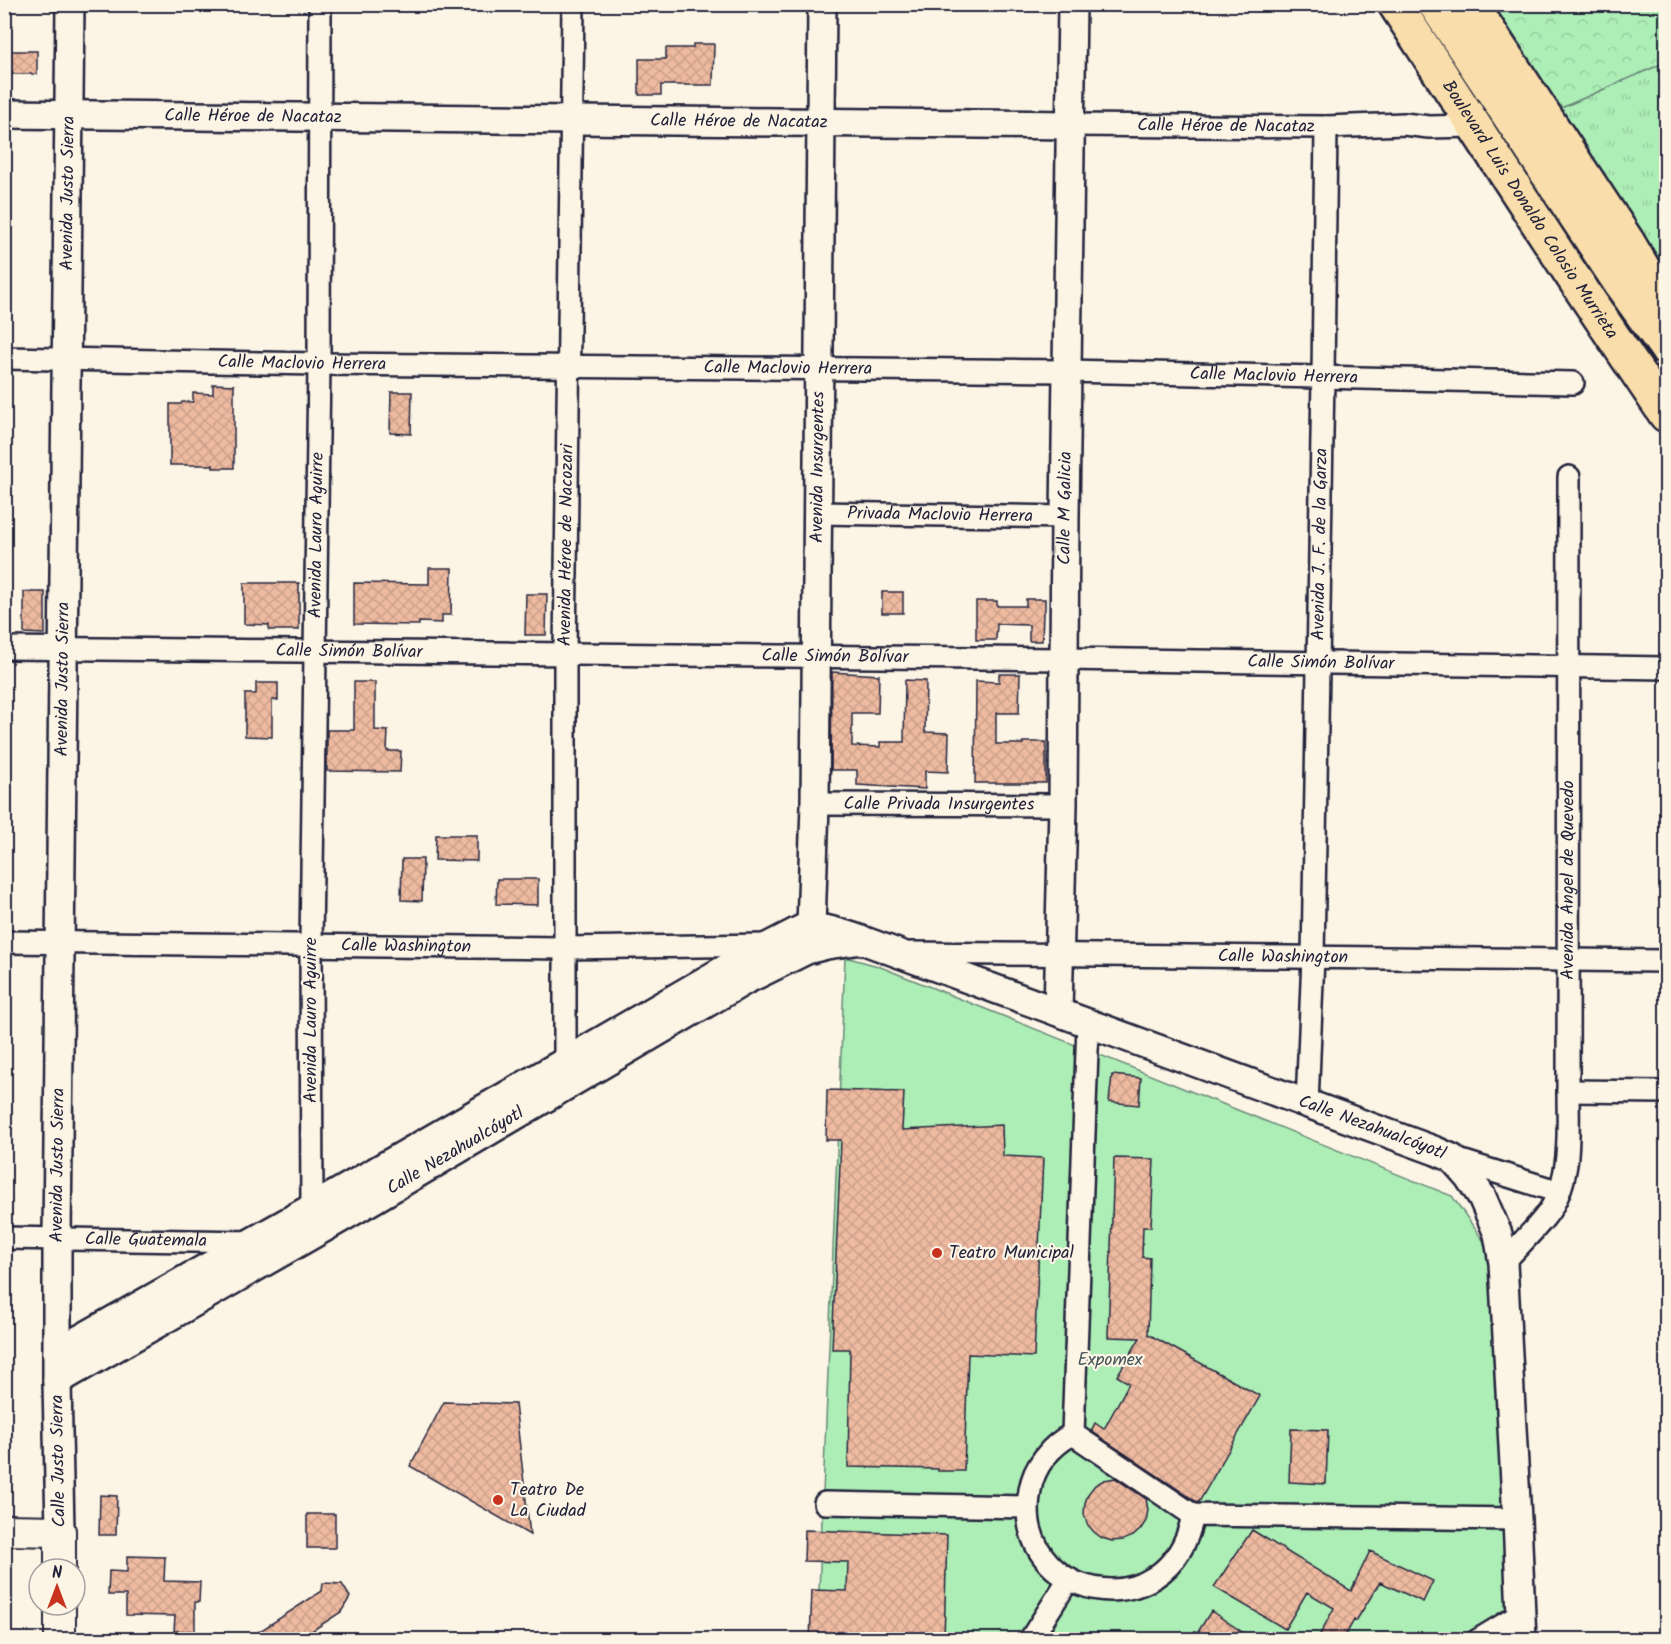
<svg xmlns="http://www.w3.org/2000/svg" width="1671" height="1644" viewBox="0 0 1671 1644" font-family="Kalam,sans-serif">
  <defs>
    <pattern id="grass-tufts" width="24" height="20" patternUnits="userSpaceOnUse" patternTransform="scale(1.5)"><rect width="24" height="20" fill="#adeeb6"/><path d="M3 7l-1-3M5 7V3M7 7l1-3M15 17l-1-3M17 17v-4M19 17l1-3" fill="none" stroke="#95cc9d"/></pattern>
    <pattern id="forest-crowns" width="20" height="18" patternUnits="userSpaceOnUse" patternTransform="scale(1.5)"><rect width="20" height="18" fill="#adeeb6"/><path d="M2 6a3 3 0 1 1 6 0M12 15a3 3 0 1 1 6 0" fill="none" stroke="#95cc9d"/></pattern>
    <pattern id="building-cross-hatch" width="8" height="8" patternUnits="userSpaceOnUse" patternTransform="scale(1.5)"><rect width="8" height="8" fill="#eebaa0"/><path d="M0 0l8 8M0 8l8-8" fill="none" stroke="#cca08b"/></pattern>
  </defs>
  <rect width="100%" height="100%" fill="#fcf5e5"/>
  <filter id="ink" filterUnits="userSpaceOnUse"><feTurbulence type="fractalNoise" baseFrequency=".0167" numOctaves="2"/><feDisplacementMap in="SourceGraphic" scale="12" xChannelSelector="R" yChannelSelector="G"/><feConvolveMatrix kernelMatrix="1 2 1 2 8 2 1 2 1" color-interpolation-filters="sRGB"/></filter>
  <g filter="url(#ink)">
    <!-- grass -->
    <path fill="url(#grass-tufts)" stroke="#688878" stroke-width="1.5" d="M1666,62V269L1561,108Z"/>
    <!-- forest -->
    <path fill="url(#forest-crowns)" stroke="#688878" stroke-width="1.5" d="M1494,5H1666V62L1561,108Z"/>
    <!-- park -->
    <path fill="#adeeb6" stroke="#688878" stroke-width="1.5" d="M845,957L878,966L1452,1196L1499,1263L1521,1601L1456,1639L817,1640Z"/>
    <!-- building -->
    <path fill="url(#building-cross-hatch)" stroke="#22223b" stroke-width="1.5" d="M693,44H714L713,85H661V95H639V59H666V48H693Z
      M4,51H37V74H4Z
      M213,384L234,385V468H213V465H170V404H181L182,402H193V393L213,394Z
      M391,392H412L411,434L390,433Z
      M429,568H452L451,615H442V623L419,622V625L354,624V583L429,584Z
      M244,583H299V630H269V625L244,624Z
      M24,592H45V634L24,633Z
      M882,592H903V613H882Z
      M526,594H547L546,635H525Z
      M1026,599H1045V610L1043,613L1042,641H1029V625L997,624L996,640H976V601H997V606H1026Z
      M832,672L879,675L878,713H852V746L880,747V742H904L905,680L926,681L925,732L949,733L948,772L925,771V789L857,785V770H831Z
      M999,674H1020L1019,713H996V744H1023V742H1046V783H975L976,681L999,682Z
      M354,682H375V730L388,731L387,751H401L400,772L327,771V730H354Z
      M256,683H278V700H272V737L245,736V694H256Z
      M436,835H477V861L435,860Z
      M402,859H423L422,901L401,900Z
      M497,879H538V905L496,904Z
      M1112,1075L1141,1078L1139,1105L1109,1102Z
      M827,1090L904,1092L902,1130L1002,1125L1003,1156L1043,1158L1034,1357L968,1354L964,1471H938V1469L848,1467L850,1349H832L841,1140H826Z
      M1114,1158L1154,1159L1151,1227H1143L1142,1257L1150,1258L1148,1334L1260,1396L1199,1502H1197L1091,1431L1095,1423L1104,1429L1129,1383L1117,1376L1140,1338L1108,1337Z
      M444,1402L515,1404L530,1535L410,1466Z
      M1291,1429L1328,1430L1326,1484L1289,1482Z
      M1115,1478L1146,1499L1148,1510L1146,1521L1140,1530L1133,1536L1123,1540L1112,1541L1102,1538L1094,1532L1087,1524L1084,1514L1085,1503L1088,1494L1095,1485L1104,1480Z
      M100,1495L117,1496L116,1535H99Z
      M307,1514H335V1548H307Z
      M805,1530L947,1535L944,1640H810L812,1590L847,1591L848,1562L804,1561Z
      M1252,1530L1351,1591L1370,1551L1433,1581L1423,1602L1380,1582L1356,1621L1354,1620L1343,1640H1317L1334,1608L1307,1592L1285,1629L1214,1587Z
      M127,1556L165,1557L164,1581L200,1582L199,1602H195V1631H174L175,1616L126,1615V1595H108L109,1571L127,1572Z
      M323,1583L342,1584L350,1597L341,1612L298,1640H246L322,1591Z
      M1211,1611L1254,1640H1193Z"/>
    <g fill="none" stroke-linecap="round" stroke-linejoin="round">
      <!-- minor casing -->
      <g stroke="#22223b" stroke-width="26">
        <g id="minor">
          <path id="s1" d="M1070,125L1326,127L1404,124L1429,127L1474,126"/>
          <path id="s2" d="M4,358L319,364L1067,371L1573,383"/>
          <path id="s3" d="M817,513L1065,517"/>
          <path id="s4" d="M4,648L1064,659L1666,668"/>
          <path id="s5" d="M815,804L1063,805"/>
          <path id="s6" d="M4,942L564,948L768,945"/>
          <path id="s7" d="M911,953L1666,961"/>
          <path id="s8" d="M565,1075V653L573,4"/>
          <path d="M1568,1091L1666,1092"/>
          <path id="s9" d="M1307,1105L1313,957L1323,377L1326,127"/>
          <path d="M1452,1158L1559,1192"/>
          <path id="s10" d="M312,1219L311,945L319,364L320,4"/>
          <path id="s11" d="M4,1238L253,1242"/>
          <path id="s12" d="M1503,1263C1516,1248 1531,1234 1544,1218C1573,1183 1568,1134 1568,1091L1569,477"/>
          <path d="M1073,1434L1088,1024"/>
          <path d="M825,1503L1028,1507"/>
          <path d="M1193,1515C1170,1635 1009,1599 1030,1490C1034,1466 1051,1445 1073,1434L1193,1515L1517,1519"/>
          <path d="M1030,1640L1069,1579"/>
          <path d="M1478,1640L1521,1614"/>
        </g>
      </g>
      <!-- tertiary casing -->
      <g stroke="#22223b" stroke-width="32">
        <g id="tertiary">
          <path id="s13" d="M4,114L1070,125"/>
          <path id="s14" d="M811,927L815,804L822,4"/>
          <path id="s15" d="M1058,1012L1063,805L1065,517L1072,4"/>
          <path id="s16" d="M57,1352L312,1208L734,964L802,929C822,925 843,934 862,940L1436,1151L1452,1158L1468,1176L1482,1197L1498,1234L1503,1263L1517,1519L1522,1640"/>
          <path id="s17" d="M57,1381L350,1213L744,981L807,950L827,945L855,941"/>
          <path id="s18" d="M60,1531L57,1381V1238L70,4"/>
        </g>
      </g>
      <!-- secondary casing -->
      <g stroke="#22223b" stroke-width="34">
        <path id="secondary" d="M4,1530L60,1531V1569
          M60,1640V1605"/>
      </g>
      <!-- trunk casing -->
      <g stroke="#22223b" stroke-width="38">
        <g id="trunk">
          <path id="s19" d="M1395,4L1573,277L1666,415"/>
          <path d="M1435,4L1622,286L1666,348"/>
          <path d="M1471,4L1627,241L1666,307"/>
        </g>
      </g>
      <!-- minor -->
      <use href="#minor" stroke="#fcf5e5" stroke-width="21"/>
      <!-- tertiary -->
      <use href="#tertiary" stroke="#fcf5e5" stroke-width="27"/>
      <!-- secondary -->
      <use href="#secondary" stroke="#fcf5e5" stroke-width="30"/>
      <!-- trunk -->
      <use href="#trunk" stroke="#f9deab" stroke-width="33"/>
    </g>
  </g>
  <!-- markers -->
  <g fill="#c8321e" stroke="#fcf5e5" stroke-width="2">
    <circle cx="937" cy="1253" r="6"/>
    <circle cx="498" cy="1500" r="6"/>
  </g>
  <g text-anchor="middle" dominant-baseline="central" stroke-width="4.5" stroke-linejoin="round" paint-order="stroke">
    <!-- street labels -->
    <g font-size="18" fill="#22223b" stroke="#fcf5e5">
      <text stroke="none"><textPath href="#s13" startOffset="249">Calle Héroe de Nacataz</textPath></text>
      <text stroke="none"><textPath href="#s13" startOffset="735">Calle Héroe de Nacataz</textPath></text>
      <text stroke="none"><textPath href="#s1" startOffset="156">Calle Héroe de Nacataz</textPath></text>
      <text stroke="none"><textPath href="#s18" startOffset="1338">Avenida Justo Sierra</textPath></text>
      <text stroke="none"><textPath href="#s19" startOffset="246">Boulevard Luis Donaldo Colosio Murrieta</textPath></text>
      <text stroke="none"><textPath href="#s2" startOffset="298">Calle Maclovio Herrera</textPath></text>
      <text stroke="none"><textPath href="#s2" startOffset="784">Calle Maclovio Herrera</textPath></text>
      <text stroke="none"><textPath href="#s2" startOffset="1270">Calle Maclovio Herrera</textPath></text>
      <text stroke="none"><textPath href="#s14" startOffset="460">Avenida Insurgentes</textPath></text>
      <text stroke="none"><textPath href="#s15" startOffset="504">Calle M Galicia</textPath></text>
      <text stroke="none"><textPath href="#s3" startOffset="123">Privada Maclovio Herrera</textPath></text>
      <text stroke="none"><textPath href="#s10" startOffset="684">Avenida Lauro Aguirre</textPath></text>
      <text stroke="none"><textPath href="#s9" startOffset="561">Avenida J. F. de la Garza</textPath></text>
      <text stroke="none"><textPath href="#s8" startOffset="530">Avenida Héroe de Nacozari</textPath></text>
      <text stroke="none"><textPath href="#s4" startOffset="345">Calle Simón Bolívar</textPath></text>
      <text stroke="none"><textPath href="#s4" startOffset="831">Calle Simón Bolívar</textPath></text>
      <text stroke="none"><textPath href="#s4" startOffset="1317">Calle Simón Bolívar</textPath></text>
      <text stroke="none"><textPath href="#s18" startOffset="852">Avenida Justo Sierra</textPath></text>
      <text stroke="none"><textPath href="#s5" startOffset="124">Calle Privada Insurgentes</textPath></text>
      <text stroke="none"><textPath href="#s12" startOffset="404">Avenida Ángel de Quevedo</textPath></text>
      <text stroke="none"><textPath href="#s6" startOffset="402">Calle Washington</textPath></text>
      <text stroke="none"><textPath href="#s7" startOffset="372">Calle Washington</textPath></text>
      <text transform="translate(311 1020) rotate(-90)">Avenida Lauro Aguirre</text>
      <text stroke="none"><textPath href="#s16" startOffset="1462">Calle Nezahualcóyotl</textPath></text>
      <text stroke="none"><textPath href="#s17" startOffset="460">Calle Nezahualcóyotl</textPath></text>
      <text stroke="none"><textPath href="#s18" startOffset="366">Avenida Justo Sierra</textPath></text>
      <text stroke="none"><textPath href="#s11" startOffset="142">Calle Guatemala</textPath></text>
      <text transform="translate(59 1461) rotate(-91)">Calle Justo Sierra</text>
    </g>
    <!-- poi labels -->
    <g font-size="18" fill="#22223b" stroke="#fcf5e5" text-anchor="start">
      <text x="949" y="1253">Teatro Municipal</text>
      <text x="510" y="1490">Teatro De<tspan x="510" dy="21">La Ciudad</tspan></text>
    </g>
    <!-- park labels -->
    <g font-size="18" fill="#45555a" stroke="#fcf5e5">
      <text x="1110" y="1360">Expomex</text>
    </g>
  </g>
  <!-- margin -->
  <rect width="1671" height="1644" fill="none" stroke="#fcf5e5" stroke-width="24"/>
  <rect x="12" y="12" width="1647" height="1620" fill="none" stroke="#22223b" stroke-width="2" filter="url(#ink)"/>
  <!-- north arrow -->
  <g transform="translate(57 1587)"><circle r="28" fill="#fcf5e5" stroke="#a5a1a1" stroke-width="1.5"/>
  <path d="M0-4.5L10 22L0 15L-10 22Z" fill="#c8321e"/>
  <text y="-9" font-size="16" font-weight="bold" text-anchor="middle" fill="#22223b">N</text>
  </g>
</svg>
